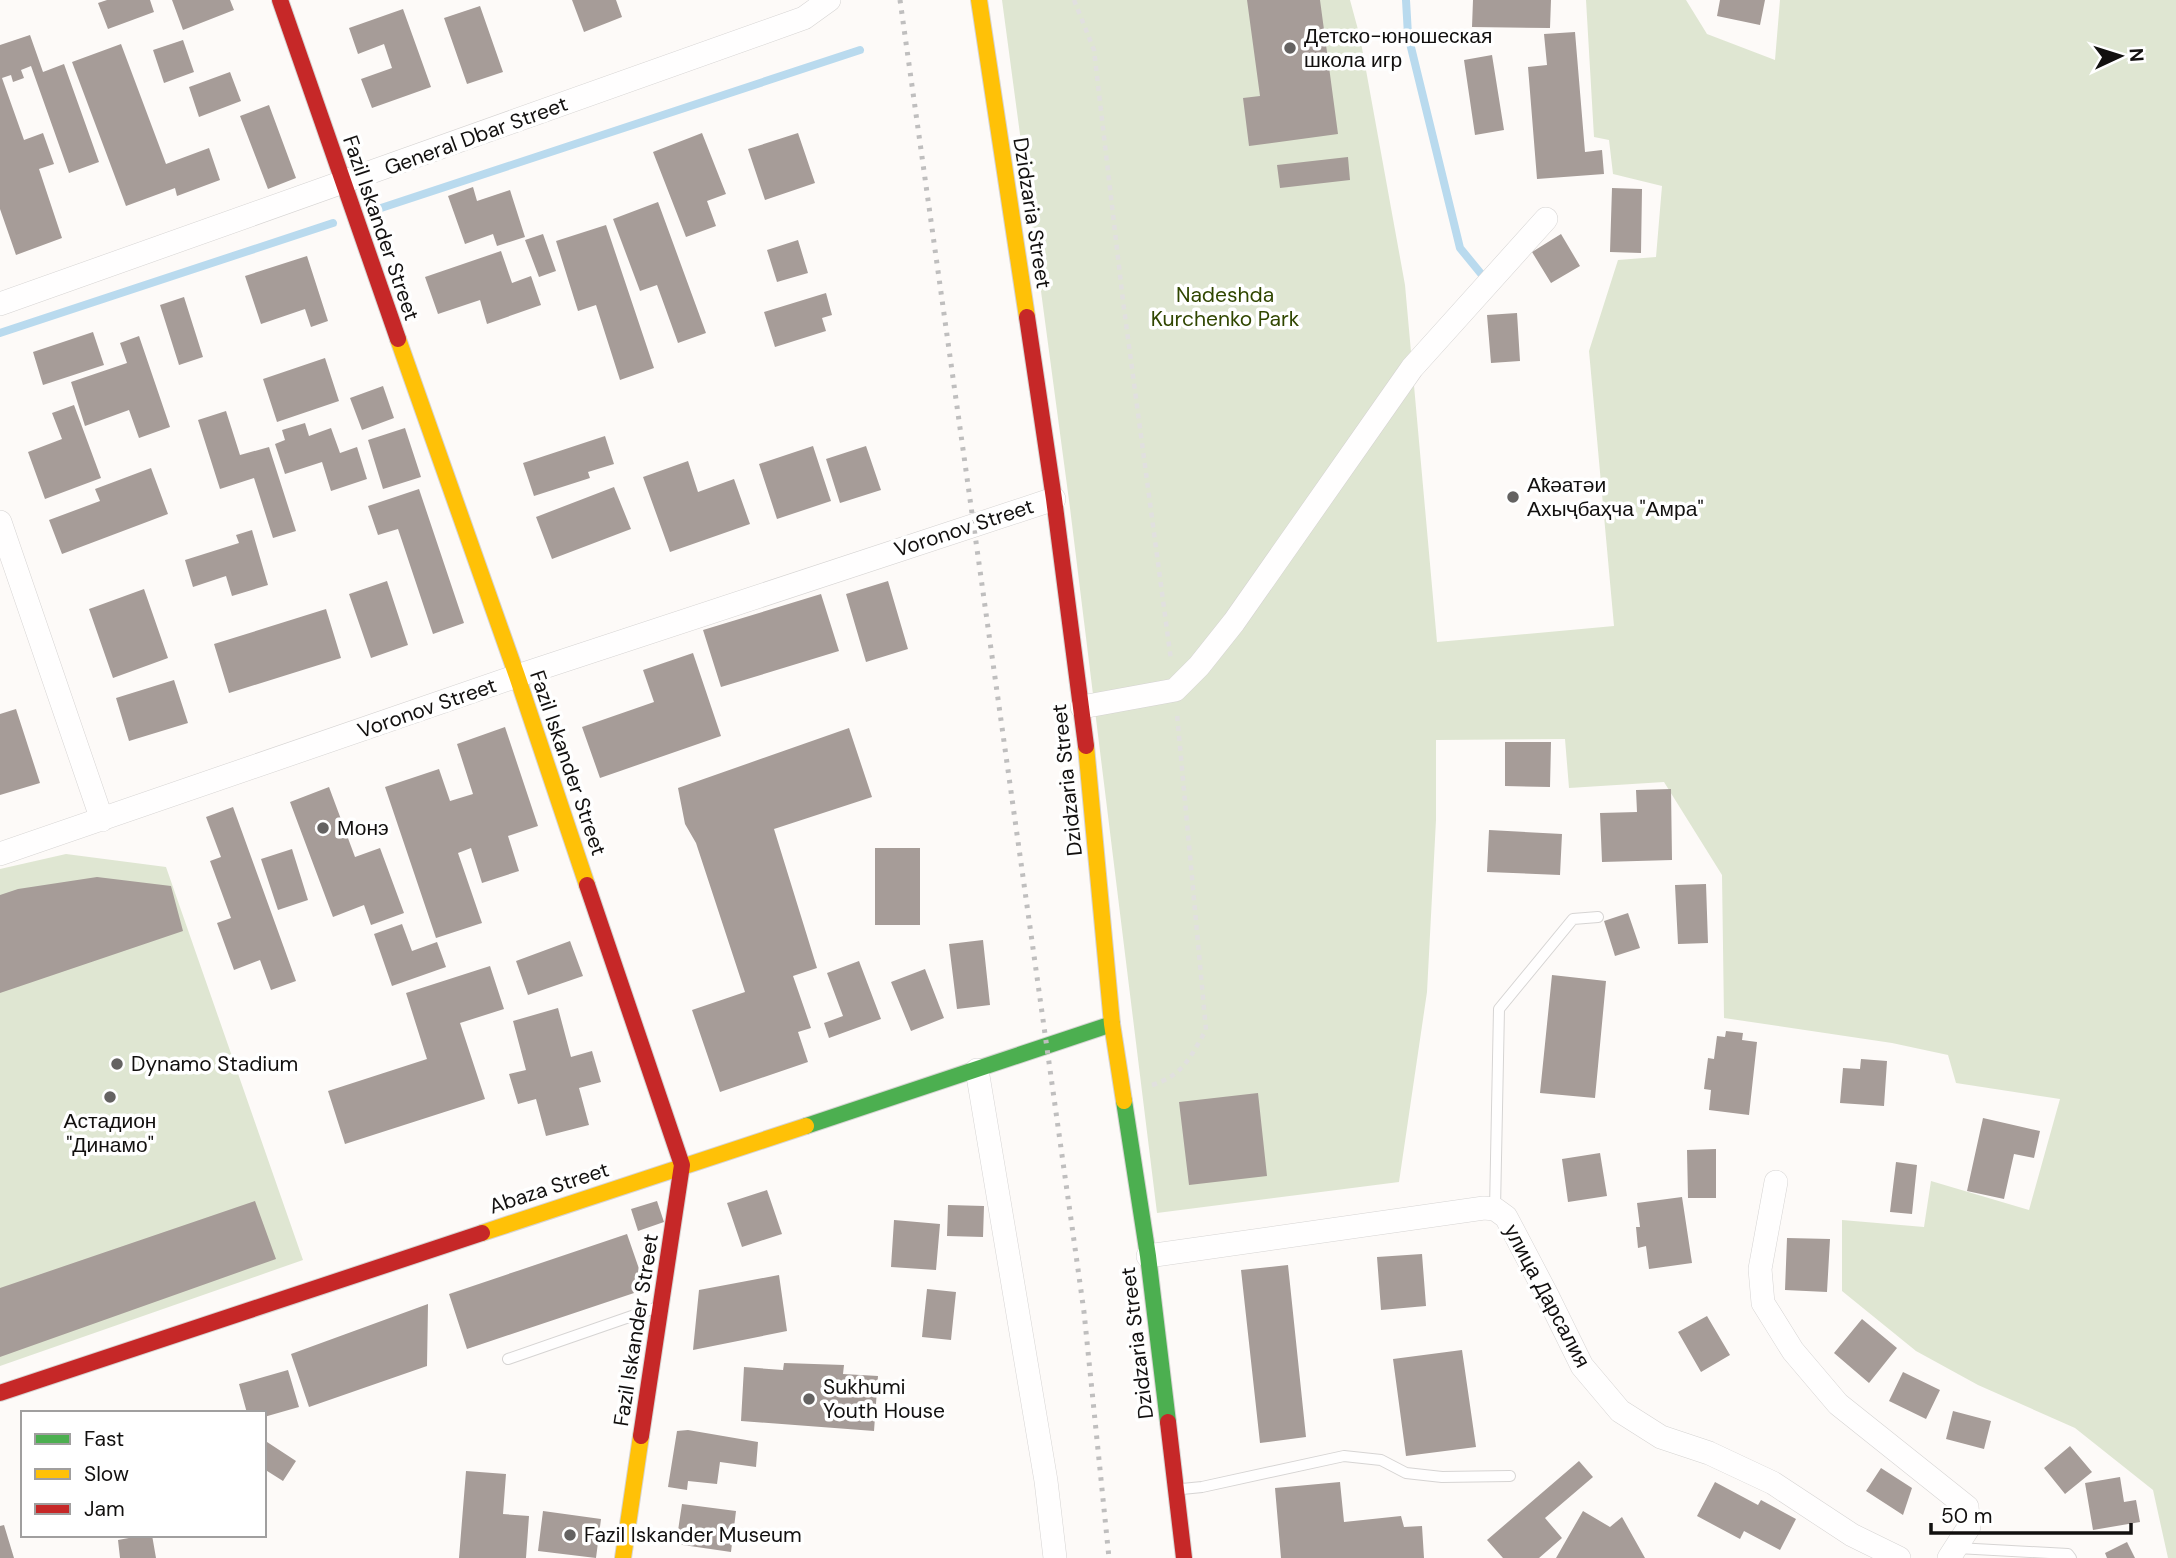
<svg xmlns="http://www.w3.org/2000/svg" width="2176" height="1558" viewBox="0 0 2176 1558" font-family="'DM Sans',sans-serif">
  <rect width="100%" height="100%" fill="#fdfaf8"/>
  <!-- green -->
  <path fill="#dfe6d2" d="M1002,0H1350L1360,37L1405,285L1437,642L1614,626L1589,351L1618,260L1656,257L1662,186L1613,174L1609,140L1594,137L1586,0H1686L1707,34L1775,60L1780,0H2176V1558H2168L2153,1490L2075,1428L1978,1385L1916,1351L1842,1291V1220L1924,1227L1931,1181L2029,1210L2060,1099L1956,1083L1948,1055L1892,1043L1724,1018L1722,875L1664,782L1569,788L1565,739L1436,740V820L1427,992L1399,1182L1157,1213L1070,508Z
    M66,854L166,867L303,1260L0,1366V869Z"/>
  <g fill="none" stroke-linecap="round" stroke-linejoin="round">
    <!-- stream -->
    <path stroke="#b9daee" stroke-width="8" d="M1406,0L1408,35L1460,248L1487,281
      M375,210L860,50
      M0,333L333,223"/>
  </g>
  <!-- building -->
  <path fill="#a69c98" d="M107,0H150L154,12L108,29L98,3Z
    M172,0H230L234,10L183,30Z
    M572,0H616L622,17L584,32Z
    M1247,0H1320L1338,134L1249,146L1243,98L1260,96Z
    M1473,0H1551L1550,28L1472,27Z
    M1720,0H1765L1760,25L1717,16Z
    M480,6L503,72L467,84L444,18Z
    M403,9L431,87L372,108L361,79L392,68L384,44L358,54L349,28Z
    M1575,32L1585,152L1602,150L1604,174L1537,179L1528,67L1547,65L1544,34Z
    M30,35L43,72L64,64L99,162L69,173L31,66L21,70L24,78L13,82L11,75L2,78L24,140L43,133L54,164L39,169L62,238L16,255L0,209V45Z
    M183,40L194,72L164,83L153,50Z
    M121,44L166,164L209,148L220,180L177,196L175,188L126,206L72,62Z
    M1492,55L1504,130L1475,135L1464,60Z
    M230,72L241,101L199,117L189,87Z
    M269,105L296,178L268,189L240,116Z
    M702,133L726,194L707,201L716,226L686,237L653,152Z
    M798,133L815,183L765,200L748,149Z
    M1348,157L1350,180L1280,188L1277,165Z
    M473,187L477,201L510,190L525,237L497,246L493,234L465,244L448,196Z
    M1612,188L1642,189L1641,253L1610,252Z
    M658,202L706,333L678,343L657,285L640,291L613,219Z
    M606,225L654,368L620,380L596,305L578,311L556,241Z
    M543,234L556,271L539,277L525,240Z
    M1561,234L1580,266L1551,283L1532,252Z
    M798,240L808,273L777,282L767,250Z
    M501,251L512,283L531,276L541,305L487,324L480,300L438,314L425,277Z
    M307,256L328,321L311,327L305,309L261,324L245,276Z
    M826,293L832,315L822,318L826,331L775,347L764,312Z
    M184,297L203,357L179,365L160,305Z
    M1517,313L1520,361L1491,363L1487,315Z
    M93,332L104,365L43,385L33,352Z
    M139,336L170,427L139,438L129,410L85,426L71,382L127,363L120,343Z
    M325,358L339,401L277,422L263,379Z
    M383,386L394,418L362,430L350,398Z
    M74,405L101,478L45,499L28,452L62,439L52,413Z
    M226,411L240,455L269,447L296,531L273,538L254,478L220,489L198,420Z
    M305,423L309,436L331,428L340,453L357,447L367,479L331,491L322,462L285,474L275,444L285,440L282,430Z
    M405,428L421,477L383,489L368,440Z
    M605,436L614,464L588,472L590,478L534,496L523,463Z
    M813,446L831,501L777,519L759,464Z
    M866,446L881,490L840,503L826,459Z
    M688,461L698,492L734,479L750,524L670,552L643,477Z
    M151,468L168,514L62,554L49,520L100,501L95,489Z
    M614,487L631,529L552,559L536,517Z
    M419,489L464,623L433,634L398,529L378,535L368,506Z
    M252,530L268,585L232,596L226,576L193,587L185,560L239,543L236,535Z
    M387,581L408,645L371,658L349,594Z
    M888,581L908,649L866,662L846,594Z
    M144,589L168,658L113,678L89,609Z
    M821,594L839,651L721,687L703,630Z
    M326,609L341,658L229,693L214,644Z
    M693,653L721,736L600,778L582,727L654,702L643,670Z
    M174,680L188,723L129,741L116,698Z
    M16,709L40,783L0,795V714Z
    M505,727L538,826L508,836L519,871L482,883L471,848L458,853L482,923L436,938L385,787L439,769L450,801L473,794L457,744Z
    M849,728L872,797L774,829L817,968L793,976L811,1028L798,1032L808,1062L720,1092L692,1010L745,992L696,843L685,824L678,788Z
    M1505,742H1551L1550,787L1505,786Z
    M329,787L355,857L380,848L404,913L371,925L364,905L333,917L290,802Z
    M1671,789L1672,860L1602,862L1600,813L1637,812L1636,790Z
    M233,807L296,981L271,990L260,960L234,970L217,923L231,918L210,861L221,857L206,817Z
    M1489,830L1562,834L1560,875L1487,872Z
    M875,848H920V925H875Z
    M292,849L308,900L278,910L261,859Z
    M97,877L171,886L183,931L0,993V895L18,889Z
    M1706,884L1708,943L1678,944L1675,885Z
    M1628,913L1640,948L1615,956L1604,921Z
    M402,924L412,951L437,942L446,967L392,986L374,934Z
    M983,940L990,1005L957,1009L949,944Z
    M570,941L583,976L528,995L516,961Z
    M859,961L881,1019L829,1038L824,1023L843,1016L827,973Z
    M490,966L504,1009L460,1023L485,1099L345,1144L328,1091L427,1059L406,993Z
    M925,969L944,1018L911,1031L891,982Z
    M1552,975L1606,981L1595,1098L1540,1093Z
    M558,1008L571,1057L592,1051L601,1082L579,1088L589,1125L546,1136L536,1099L518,1104L509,1074L526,1070L513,1021Z
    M1726,1031L1743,1033L1742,1040L1757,1042L1749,1115L1709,1110L1711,1090L1704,1089L1708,1058L1714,1059L1717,1036L1725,1037Z
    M1861,1059L1887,1061L1884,1106L1840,1103L1843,1068L1860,1069Z
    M1258,1093L1267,1176L1189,1185L1179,1102Z
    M1983,1118L2040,1131L2034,1158L2014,1154L2004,1199L1967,1191Z
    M1716,1149V1198H1688L1687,1150Z
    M1600,1153L1607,1196L1568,1202L1562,1159Z
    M1896,1162L1917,1165L1912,1214L1890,1212Z
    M767,1190L782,1234L742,1247L727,1203Z
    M1682,1197L1692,1263L1649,1269L1646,1246L1638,1248L1636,1227H1640L1637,1203Z
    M255,1201L276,1259L0,1357V1288Z
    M657,1201L664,1222L638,1231L631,1209Z
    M948,1205L984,1206L983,1237L947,1236Z
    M894,1220L940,1224L936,1270L891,1267Z
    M627,1234L646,1289L467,1349L449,1294Z
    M1787,1238L1830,1239L1827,1292L1785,1290Z
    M1422,1254L1426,1306L1381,1310L1377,1257Z
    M1288,1265L1306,1437L1260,1443L1241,1270Z
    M779,1275L787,1331L693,1350L699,1290Z
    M927,1289L956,1292L951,1340L922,1337Z
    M428,1304L427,1366L309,1407L291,1354Z
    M1707,1316L1730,1355L1701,1372L1678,1332Z
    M1862,1319L1897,1348L1869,1383L1834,1353Z
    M1462,1350L1476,1447L1406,1456L1393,1359Z
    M784,1363L844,1365L843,1374L878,1376L874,1431L741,1421L744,1367L783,1370Z
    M288,1370L299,1407L264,1417V1413H247L239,1384Z
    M1903,1372L1940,1390L1926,1419L1889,1401Z
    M1953,1411L1991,1421L1984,1449L1946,1439Z
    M688,1430L758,1442L756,1467L720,1462L717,1484L688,1481L687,1490L668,1487L677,1431Z
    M264,1440L296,1461L283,1481L264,1469Z
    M2070,1446L2092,1472L2065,1494L2044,1468Z
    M1579,1461L1593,1477L1545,1518L1562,1538L1539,1558H1503L1487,1540Z
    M1881,1468L1912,1488L1903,1515L1866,1491Z
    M466,1471L506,1474L503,1514L529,1516L526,1558H459Z
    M2120,1477L2124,1502L2136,1500L2140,1522L2093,1530L2085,1483Z
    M1340,1482L1344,1522L1401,1516L1404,1527L1422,1526L1424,1558H1281L1275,1488Z
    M1715,1482L1758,1505L1761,1500L1796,1519L1780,1550L1744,1531L1740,1539L1697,1516Z
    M682,1504L736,1511L731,1552L676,1544Z
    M543,1511L601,1519L596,1558L538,1551Z
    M1583,1511L1610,1527L1622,1517L1645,1558H1556Z
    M4,1525L14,1558H0V1526Z
    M145,1535H152L156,1558H120L118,1540Z
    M2127,1542L2135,1558H2107L2105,1553Z"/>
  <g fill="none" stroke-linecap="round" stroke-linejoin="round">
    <!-- lane casing -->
    <g stroke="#d6d4d3" stroke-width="12">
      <path id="lane" d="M1495,1209L1499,1009L1573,919L1598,917
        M508,1359L655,1308
        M1182,1489L1202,1487L1344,1456L1381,1460L1406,1473L1442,1477L1510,1476
        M1957,1548L2068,1554L2071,1558"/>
    </g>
    <!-- street casing -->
    <g stroke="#d6d4d3" stroke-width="24">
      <path id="street" d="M0,304L804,18L829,0
        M0,522L102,820
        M1082,707L1175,690L1199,666L1234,622L1412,368L1546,219
        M0,854L517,676L1054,499
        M977,1070L1046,1481L1055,1558
        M1776,1182L1760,1269L1763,1303L1793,1351L1838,1404L1967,1507L1969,1527L1949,1558
        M1148,1256L1484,1208L1495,1209L1506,1217L1547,1295L1582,1366L1620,1411L1661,1437L1709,1453L1773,1483L1852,1535L1899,1558"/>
    </g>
    <!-- fast casing -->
    <g stroke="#d6d4d3" stroke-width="18">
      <path id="fast" d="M1124,1101L1148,1256L1168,1422
        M806,1126L1112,1024"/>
    </g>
    <!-- slow casing -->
    <g stroke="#d6d4d3" stroke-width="18">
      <path id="slow" d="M979,0L1027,317
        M398,339L517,676L587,885
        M1086,746L1112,1024L1124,1101
        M482,1233L806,1126
        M623,1558L641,1436"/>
    </g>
    <!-- jam casing -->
    <g stroke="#d6d4d3" stroke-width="18">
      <path id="jam" d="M280,0L398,339
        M1027,317L1054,499L1086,746
        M587,885L682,1165L641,1436
        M0,1393L482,1233
        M1168,1422L1184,1558"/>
    </g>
    <!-- path -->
    <path stroke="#e1e0df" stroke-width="4.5" stroke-dasharray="5 5" stroke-linecap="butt" d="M1074,0L1094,50L1123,301L1171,660
      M1152,1085C1184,1075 1190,1057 1206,1030L1177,714"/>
    <!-- lane -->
    <use href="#lane" stroke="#fffefe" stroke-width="10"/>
    <!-- street -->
    <use href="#street" stroke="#fffefe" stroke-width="23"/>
    <!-- fast -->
    <use href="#fast" stroke="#4caf50" stroke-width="16"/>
    <!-- slow -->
    <use href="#slow" stroke="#ffc107" stroke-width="16"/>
    <!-- jam -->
    <use href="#jam" stroke="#c62828" stroke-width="16"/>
    <!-- rail -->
    <path stroke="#bfbebe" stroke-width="5" stroke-dasharray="3.5 7" stroke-linecap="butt" d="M900,0L1084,1312L1109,1558"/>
  </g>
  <!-- markers -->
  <g fill="#646261" stroke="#fff" stroke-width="2.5">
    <circle cx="1290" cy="48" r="7"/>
    <circle cx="1513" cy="497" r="7"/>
    <circle cx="323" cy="828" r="7"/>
    <circle cx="117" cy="1064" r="7"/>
    <circle cx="110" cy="1097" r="7"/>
    <circle cx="809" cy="1399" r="7"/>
    <circle cx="570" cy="1535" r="7"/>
  </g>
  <g text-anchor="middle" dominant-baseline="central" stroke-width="7" stroke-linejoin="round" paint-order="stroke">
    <!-- poi labels -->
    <g font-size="21" fill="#12100f" stroke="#fff" text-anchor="start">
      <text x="1304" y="36">Детско-юношеская<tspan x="1304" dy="24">школа игр</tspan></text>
      <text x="1527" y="485">Аҟәатәи<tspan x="1527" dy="24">Ахыҷбаҳча "Амра"</tspan></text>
      <text x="337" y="828">Монэ</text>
      <text x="131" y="1064">Dynamo Stadium</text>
      <text x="110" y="1121" text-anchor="middle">Астадион<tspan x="110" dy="24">"Динамо"</tspan></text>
      <text x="823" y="1387">Sukhumi<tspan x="823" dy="24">Youth House</tspan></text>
      <text x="584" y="1535">Fazil Iskander Museum</text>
    </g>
    <!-- street labels -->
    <g font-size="21" fill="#12100f" stroke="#fff">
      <text transform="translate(476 136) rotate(-20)">General Dbar Street</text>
      <text transform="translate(1032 213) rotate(81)">Dzidzaria Street</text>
      <text transform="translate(381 228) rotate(71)">Fazil Iskander Street</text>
      <text transform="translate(964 528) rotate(-18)">Voronov Street</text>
      <text transform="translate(427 708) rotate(-19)">Voronov Street</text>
      <text transform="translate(568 763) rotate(71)">Fazil Iskander Street</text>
      <text transform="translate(1067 780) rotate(-96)">Dzidzaria Street</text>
      <text transform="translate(549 1188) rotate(-18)">Abaza Street</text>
      <text transform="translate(1547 1296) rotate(62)">улица Дарсалия</text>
      <text transform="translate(636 1330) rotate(-81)">Fazil Iskander Street</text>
      <text transform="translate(1137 1343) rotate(-97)">Dzidzaria Street</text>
    </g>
    <!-- park labels -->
    <g font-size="21" fill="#304600" stroke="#fff">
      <text x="1225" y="295">Nadeshda<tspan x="1225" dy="24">Kurchenko Park</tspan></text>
    </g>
  </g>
  <!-- legend -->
  <rect x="21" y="1411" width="245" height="126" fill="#ffffff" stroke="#a09f9f" stroke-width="2"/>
  <rect x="35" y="1434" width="35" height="10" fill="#4caf50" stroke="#a09f9f" stroke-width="2"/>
  <text x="84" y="1446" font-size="21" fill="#12100f">Fast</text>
  <rect x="35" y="1469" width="35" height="10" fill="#ffc107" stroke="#a09f9f" stroke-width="2"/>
  <text x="84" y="1481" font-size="21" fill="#12100f">Slow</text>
  <rect x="35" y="1504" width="35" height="10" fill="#c62828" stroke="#a09f9f" stroke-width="2"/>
  <text x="84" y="1516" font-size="21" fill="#12100f">Jam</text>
  <!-- north arrow -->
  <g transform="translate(2120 56) rotate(86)" stroke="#ffffff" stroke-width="5" paint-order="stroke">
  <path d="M0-5L12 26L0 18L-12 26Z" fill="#12100f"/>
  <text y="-10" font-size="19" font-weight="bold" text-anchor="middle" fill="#12100f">N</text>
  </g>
  <!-- scale -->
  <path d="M1931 1523v10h200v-10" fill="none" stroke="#12100f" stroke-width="3.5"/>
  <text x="1941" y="1523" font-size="21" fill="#12100f" stroke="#ffffff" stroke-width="5" paint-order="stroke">50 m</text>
</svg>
